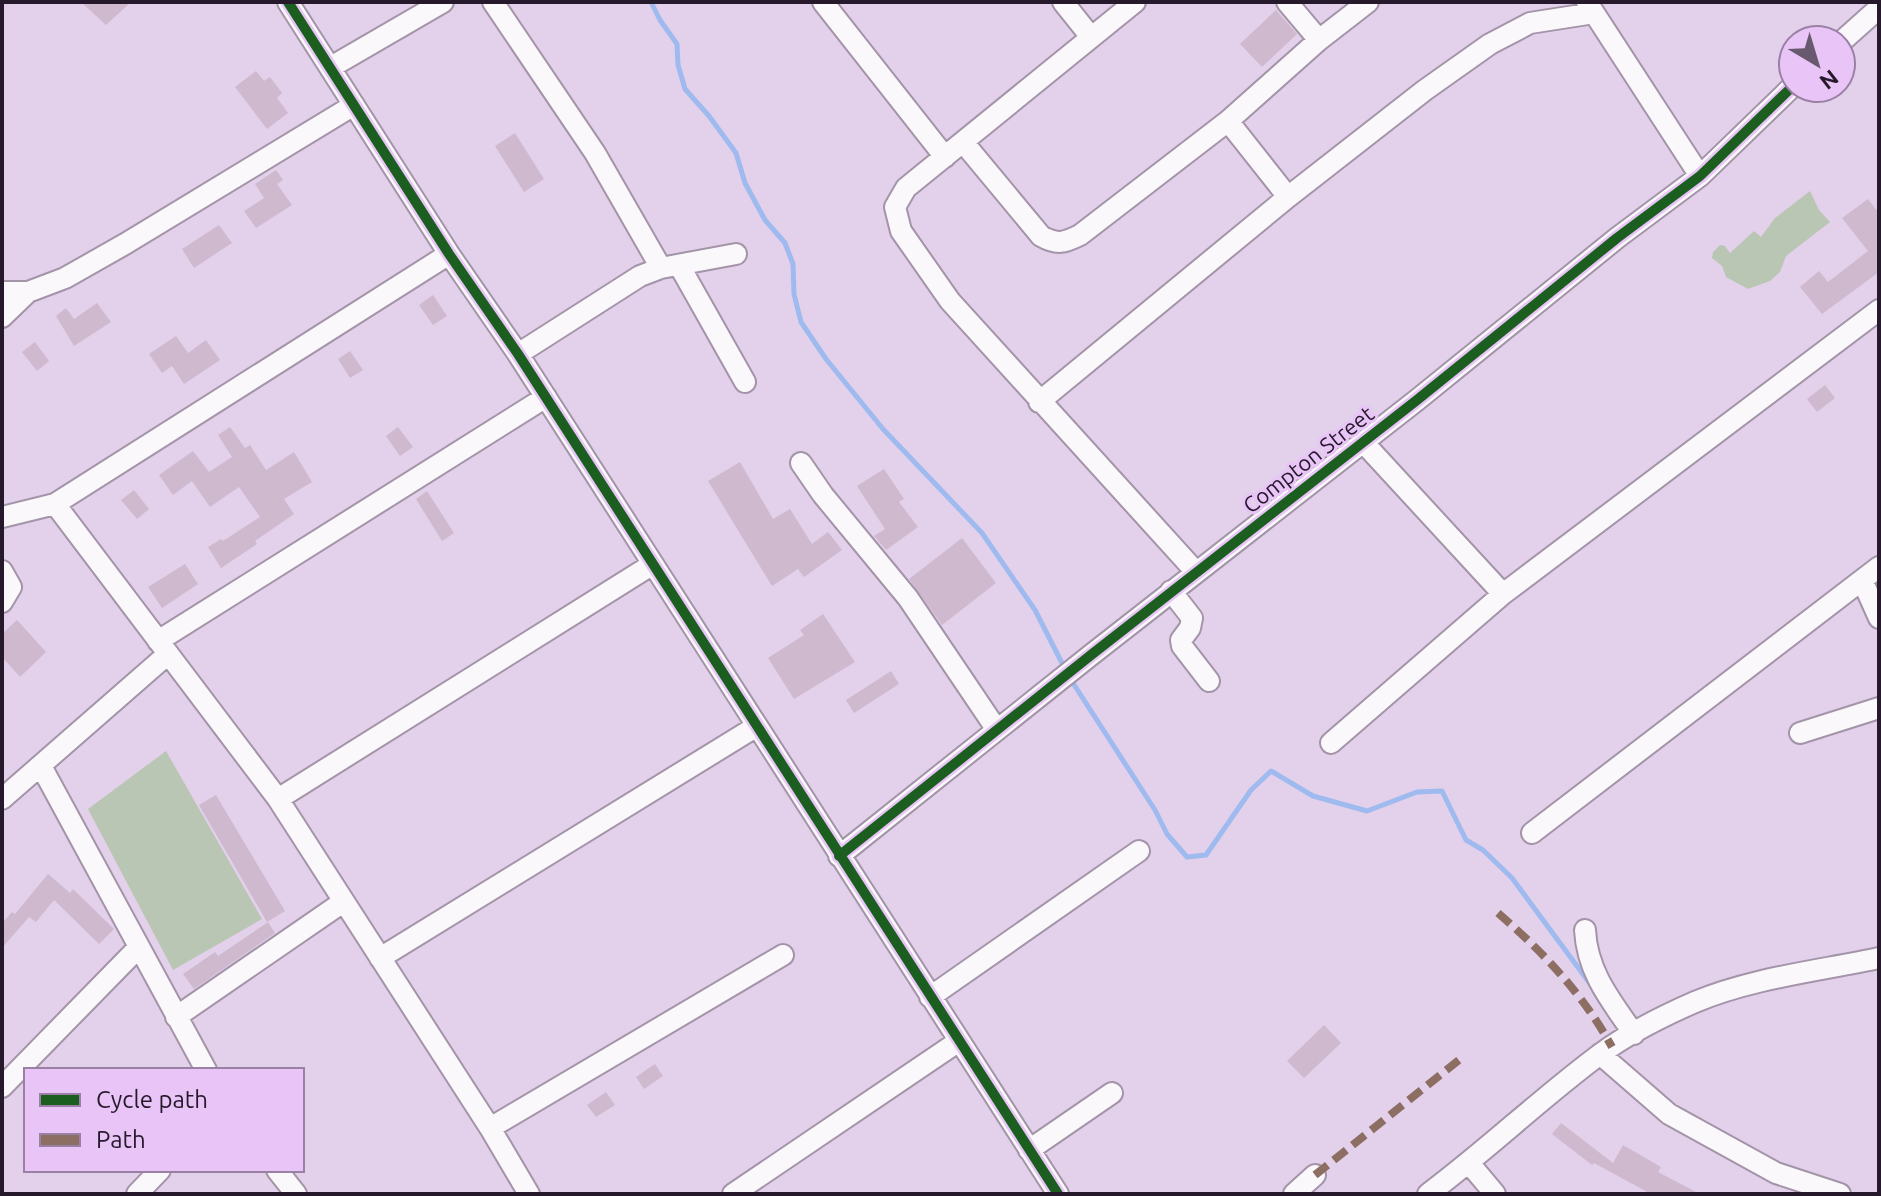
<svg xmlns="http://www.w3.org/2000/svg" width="1881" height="1196" viewBox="0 0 1881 1196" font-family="Ubuntu,sans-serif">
  <rect width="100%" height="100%" fill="#e3d0eb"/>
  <!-- green -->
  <path fill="#bac6b4" d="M1810,191L1819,210L1830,222L1786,256L1780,272L1770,281L1748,289L1726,277L1722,266L1712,258L1713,252L1720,245L1725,246L1730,253L1754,231L1761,237L1775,218Z
    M166,751L262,919L173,970L88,809Z"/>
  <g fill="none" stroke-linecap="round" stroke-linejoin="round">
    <!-- stream -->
    <path stroke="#9ebaee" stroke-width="5" d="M651,2L660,20L677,44L678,65L685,89L709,116L736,153L745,183L765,220L785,243L793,264L794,294L801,322L826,359L883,429L982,533L1035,610L1064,667
      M1071,680L1155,810L1167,834L1187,857L1206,855L1251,790L1271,771L1313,796L1367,811L1417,792L1442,791L1466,840L1483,850L1512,878L1591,985"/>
  </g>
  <!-- building -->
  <path fill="#ceb9cf" d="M81,2H131L106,25Z
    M1276,10L1297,34L1262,67L1240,44Z
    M256,71L264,81L270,77L282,93L277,98L288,113L267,129L235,87Z
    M515,133L544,179L524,192L495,146Z
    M276,170L283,180L277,184L292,205L256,228L244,211L264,198L255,184Z
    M1868,199L1879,213V272L1822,314L1800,287L1819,271L1828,282L1868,251L1842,218Z
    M219,225L232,243L194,268L182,249Z
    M433,295L447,316L433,325L419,305Z
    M97,303L111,322L74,346L56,316L66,308L74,319Z
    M176,336L188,353L206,340L220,360L184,384L172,366L162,373L149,354Z
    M35,342L49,361L37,371L22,352Z
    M350,351L363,370L350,378L338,359Z
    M1825,385L1835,398L1817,412L1807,399Z
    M230,427L245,448L250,445L266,470L294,452L312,482L284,499L294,514L255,541L257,544L221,568L208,547L221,539L223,541L260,517L239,487L210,507L192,481L173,495L159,475L193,451L209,472L232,457L218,435Z
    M398,427L413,447L400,456L386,436Z
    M740,462L773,519L790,509L812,544L828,532L842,550L804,577L798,569L772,586L708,481Z
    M884,469L904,499L899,502L918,527L886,550L874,536L885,529L857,486Z
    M134,490L149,509L137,519L121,500Z
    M427,491L454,533L442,541L416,499Z
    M962,538L996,583L942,625L909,579Z
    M185,564L198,584L162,608L148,587Z
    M823,614L855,662L794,699L768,658L804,635L800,630Z
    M17,620L46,652L20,677L2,657V634Z
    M891,671L899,684L854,713L846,700Z
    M216,795L285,911L267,922L199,805Z
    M48,874L70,893L73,889L114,929L99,944L54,900L36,922L29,917L2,948V923L12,912L15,914Z
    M268,922L275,933L194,989L183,974L215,952L218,956Z
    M1324,1025L1341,1043L1304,1078L1287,1061Z
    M655,1064L663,1076L644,1089L636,1077Z
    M606,1092L615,1105L596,1117L587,1105Z
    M1561,1123L1613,1163L1623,1145L1661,1167L1658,1172L1700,1194H1651L1594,1163L1592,1165L1552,1134Z"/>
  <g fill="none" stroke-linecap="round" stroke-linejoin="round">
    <!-- minor casing -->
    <g stroke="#a394a8" stroke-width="24">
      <path id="minor" d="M288,2L449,254L518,354L1058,1194
        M493,2L595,153L661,268
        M823,2L945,157
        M1063,2L1091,37
        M1135,2L906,188L895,207L901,231L950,301L1196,572
        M1287,2L1319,40
        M1587,2L1700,176
        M1841,42L1879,8
        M331,67L443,2
        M1228,121L1288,197
        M963,142L1041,236C1057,245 1064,243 1080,235L1228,121L1319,40L1368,2
        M679,265L745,382
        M2,292H28L65,278L125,244L354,105
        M2,317L28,292
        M518,354L640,276L661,268L736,254
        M1039,402L1288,197L1425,90L1490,44L1530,23L1594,13
        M1362,441L1503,594
        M801,463L823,495L908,598L997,730
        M55,504L278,799L490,1128L529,1194
        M2,517L55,504L449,254
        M2,571L11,587L2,602
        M1862,580L1879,618
        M1171,591L1192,618L1190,628L1181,640L1182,646L1209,681
        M158,641L546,397
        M1800,733L1879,708
        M1331,743L1503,594L1879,310
        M41,766L206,1070
        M2,799L168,654
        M278,799L653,564
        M1532,833L1879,567
        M839,856L1091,655L1417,400L1617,238L1700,176L1793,86
        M1585,930C1587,972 1611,1001 1634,1034
        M380,958L757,726
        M930,997L1139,851
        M176,1017L343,902
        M1600,1054L1669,1114L1776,1173L1840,1194
        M2,1087L138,948
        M490,1128L783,955
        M1029,1150L1112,1093
        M1469,1163L1495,1194
        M277,1170L296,1194
        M137,1194L160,1170
        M733,1194L959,1041
        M1294,1194L1315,1175
        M1428,1194C1487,1150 1540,1099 1599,1055C1627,1034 1663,1016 1695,1002C1752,978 1818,971 1879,958"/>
    </g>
    <!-- minor -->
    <use href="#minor" stroke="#fbf8fc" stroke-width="20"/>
    <!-- quiet -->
    <path stroke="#8d6e63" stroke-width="8" stroke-dasharray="16 8" stroke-linecap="butt" d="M1498,913C1544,953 1583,994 1612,1047
      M1315,1175L1459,1060"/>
    <!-- cycleway casing -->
    <g stroke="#e8c5f6" stroke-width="15">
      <path id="cycleway" d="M288,2L449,254L518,354L1058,1194
        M839,856L1091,655L1417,400L1617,238L1700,176L1793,86"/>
    </g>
    <!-- cycleway -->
    <use href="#cycleway" stroke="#1b5e20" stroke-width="10"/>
  </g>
  <g text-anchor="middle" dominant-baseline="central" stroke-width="6" stroke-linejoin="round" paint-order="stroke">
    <!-- street labels -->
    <g font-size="22" fill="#26192b" stroke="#e8c5f6">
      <text transform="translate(1308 459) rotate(-38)">Compton Street</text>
    </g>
  </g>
  <!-- border -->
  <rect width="1881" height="1196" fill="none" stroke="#26192b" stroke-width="8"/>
  <!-- legend -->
  <rect x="24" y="1068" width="280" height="104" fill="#e8c5f6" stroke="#9a80a5" stroke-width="2"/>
  <rect x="40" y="1094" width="40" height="12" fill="#1b5e20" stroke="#9a80a5" stroke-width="2"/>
  <text x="96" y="1108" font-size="24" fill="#26192b">Cycle path</text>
  <rect x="40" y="1134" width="40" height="12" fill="#8d6e63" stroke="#9a80a5" stroke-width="2"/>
  <text x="96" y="1148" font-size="24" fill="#26192b">Path</text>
  <!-- north arrow -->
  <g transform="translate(1817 64) rotate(142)"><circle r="38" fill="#e8c5f6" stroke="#9a80a5" stroke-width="2"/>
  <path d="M0-6L14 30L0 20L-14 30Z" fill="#68596e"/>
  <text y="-12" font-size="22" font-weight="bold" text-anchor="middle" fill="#26192b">N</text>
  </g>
</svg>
